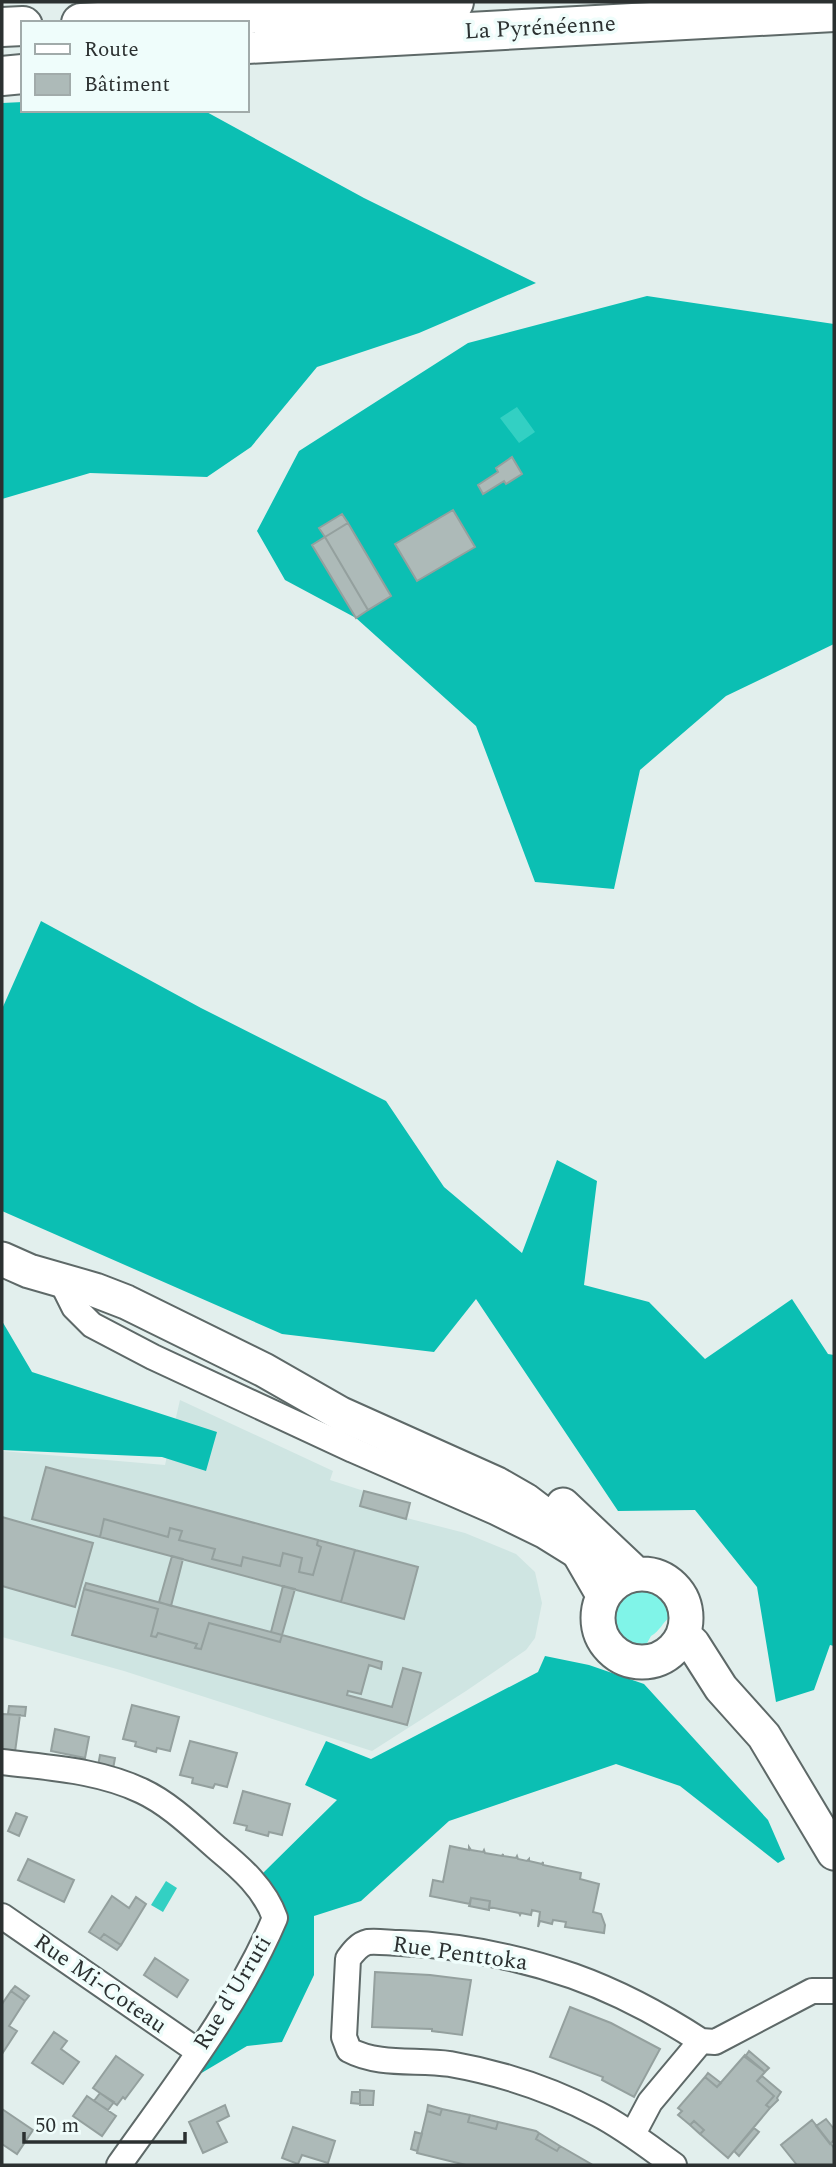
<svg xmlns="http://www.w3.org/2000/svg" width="836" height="2167" viewBox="0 0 836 2167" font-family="Spectral,serif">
  <rect width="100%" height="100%" fill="#e2efed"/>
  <!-- built -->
  <path fill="#cfe5e2" d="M180,1400L333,1471L330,1480L364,1491L360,1506L465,1533L516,1554L535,1572L542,1603L535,1638L526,1650L466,1691L372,1751L124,1671L2,1637V1451L165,1465Z"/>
  <!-- green -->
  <path fill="#80f4e8" d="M637,1589C656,1589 666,1598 670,1617C662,1623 660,1631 651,1636L646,1645C609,1645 602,1602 637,1589Z"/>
  <!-- forest -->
  <path fill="#0bbfb3" d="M23,102V110H203L364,198L536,283L419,333L317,367L251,447L207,477L90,473L2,499V103Z
    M647,296L834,324V644L726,696L640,770L614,889L535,882L476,726L356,618L285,580L257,531L299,451L468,343Z
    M41,921L201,1008L386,1101L444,1187L522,1253L557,1160L597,1181L584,1285L649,1302L705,1359L792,1299L828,1354L834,1355V1646L830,1645L814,1690L776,1702L757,1587L695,1510L618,1511L476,1299L434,1352L282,1334L2,1211V1009Z
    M2,1321L32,1372L217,1432L206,1471L162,1457L2,1450Z
    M545,1656L589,1665L644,1684L768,1820L785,1859L778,1863L680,1786L616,1764L449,1821L361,1901L314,1916V1975L282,2042L247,2046L188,2081L272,1938L263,1873L337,1800L305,1785L326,1741L371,1759L538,1672Z"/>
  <!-- water -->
  <path fill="#33d0c3" d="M517,407L535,432L519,443L500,418Z
    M166,1881L177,1888L163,1912L151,1905Z"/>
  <!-- building -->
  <path fill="#adbab8" stroke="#94a09e" stroke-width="2" d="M512,457L522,474L506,484L504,481L483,494L478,485L498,472L496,468Z
    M453,510L475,547L417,581L395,544Z
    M342,514L348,523L325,537L319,528Z
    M348,523L391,596L368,610L325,537Z
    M325,537L368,610L356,618L312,545Z
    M46,1467L318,1540L317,1545L321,1547L313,1575L299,1572L302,1558L283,1553L280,1566L243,1557L241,1566L212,1559L215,1549L179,1540L182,1531L170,1528L168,1537L104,1519L100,1537L32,1519Z
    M364,1491L410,1503L406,1519L360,1506Z
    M2,1517L93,1543L75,1607L2,1586Z
    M104,1519L168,1537L170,1528L182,1531L179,1540L215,1549L212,1559L241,1566L243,1557L280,1566L283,1553L302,1558L299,1572L313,1575L321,1547L317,1545L318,1540L355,1550L341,1602L100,1537Z
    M355,1550L418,1567L404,1619L341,1602Z
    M172,1556L183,1559L171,1606L159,1602Z
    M86,1583L282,1635L280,1642L209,1623L201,1649L195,1648L197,1644L158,1633L156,1637L151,1636L158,1609L84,1589Z
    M283,1586L295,1589L282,1635L271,1632Z
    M84,1589L158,1609L151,1636L156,1637L158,1633L197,1644L195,1648L201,1649L209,1623L280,1642L282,1635L382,1662L381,1669L369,1665L361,1694L348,1691L347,1695L392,1707L403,1668L421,1673L407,1725L72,1635Z
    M132,1705L179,1717L170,1751L157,1748L156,1752L135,1746L136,1742L123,1739Z
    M9,1706L26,1707L25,1716L8,1714Z
    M2,1714L20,1715L15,1752L2,1750Z
    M55,1729L89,1737L85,1758L51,1751Z
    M190,1741L237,1753L227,1787L215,1784L213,1788L192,1783L193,1778L180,1775Z
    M100,1755L115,1758L113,1769L98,1766Z
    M243,1791L290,1804L282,1835L269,1832L268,1836L246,1830L247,1826L234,1823Z
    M16,1813L27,1817L19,1836L8,1831Z
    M450,1846L469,1850V1847L471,1850L483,1852L484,1850L485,1853L502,1856L503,1854V1856L516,1858L517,1856L518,1859L527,1861L529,1859V1861L542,1864L543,1862V1865L581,1873L580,1879L599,1884L593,1912L601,1914L605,1925L604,1933L565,1927L566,1922L553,1920L552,1924L540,1921L538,1927L540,1912L532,1910L531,1915L521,1913L520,1915L519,1913L489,1907L490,1901L471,1898L470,1904L430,1896L433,1880L443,1882Z
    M28,1859L74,1880L64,1902L18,1880Z
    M112,1896L129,1908L136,1897L146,1904L121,1945L104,1934L100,1939L89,1932Z
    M471,1898L490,1901L489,1910L469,1906Z
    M104,1934L121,1945L117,1950L100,1939Z
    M155,1958L188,1980L177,1997L144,1975Z
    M375,1972L430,1975L471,1980L462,2035L432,2031V2029L372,2027Z
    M15,1986L29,1996L25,2001L11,1991Z
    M11,1991L25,2001L9,2026L17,2031L2,2054V2004Z
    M570,2007L611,2023L660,2049L634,2097L602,2080L603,2077L550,2057Z
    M54,2032L67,2041L61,2049L79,2062L63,2084L32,2063Z
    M749,2051L769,2068L765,2072L745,2057Z
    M745,2055L765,2072L757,2081L774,2096L766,2105L770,2108L728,2158L700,2134L704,2130L694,2121L690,2125L678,2115L682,2111L678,2108L705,2077L717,2087Z
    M116,2056L143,2075L125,2099L123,2097L117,2105L93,2088Z
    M708,2073L721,2083L717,2087L705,2077Z
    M762,2076L781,2092L777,2098L778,2100L770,2108L766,2105L774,2096L757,2081Z
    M360,2090L374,2091L373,2105H360Z
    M352,2092H360V2104L351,2103Z
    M100,2093L114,2102L108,2110L94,2101Z
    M87,2096L116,2116L102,2136L73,2116Z
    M225,2105L229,2116L217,2122L227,2142L203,2153L189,2122Z
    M428,2105L442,2109L440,2115L427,2111Z
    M2,2109L33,2130L17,2154L2,2144Z
    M442,2109L470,2115L468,2122L496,2129L498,2122L536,2131L539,2133L536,2139L557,2151L560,2146L591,2164L590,2165H466L417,2153L427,2111L440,2115Z
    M470,2115L498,2122L496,2129L468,2122Z
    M826,2119L834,2129V2140L830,2144L816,2126Z
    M812,2120L834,2148V2165H797L781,2145Z
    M694,2121L704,2130L700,2134L690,2125Z
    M293,2127L335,2141L328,2163L302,2155L298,2164L282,2158Z
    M754,2128L759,2132L739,2156L734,2151Z
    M415,2132L422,2134L417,2151L411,2149Z
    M539,2133L560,2146L557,2151L536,2139Z"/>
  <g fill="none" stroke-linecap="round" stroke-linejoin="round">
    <!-- street casing -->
    <g stroke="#5e6968" stroke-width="28">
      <path id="street" d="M61,1281L74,1307L92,1325L153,1357L353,1450L495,1512L544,1536L573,1554
        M2,1762C49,1768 98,1770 142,1791C170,1804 195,1829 218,1849C241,1868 265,1889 275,1918C237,2007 175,2086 119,2165
        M2,1916L199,2052
        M701,2041L715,2042L812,1991H834
        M633,2134L650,2102L701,2041C661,2015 618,1992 573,1976C518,1957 458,1945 400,1943C390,1943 378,1941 368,1942C359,1944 353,1952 348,1959L344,2037L349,2050C379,2066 417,2059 450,2064C501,2073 552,2090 598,2114C625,2128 649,2147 674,2165"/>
    </g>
    <!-- secondary casing -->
    <g stroke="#5e6968" stroke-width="37">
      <path id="secondary" d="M2,1259L29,1271L95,1290L126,1302L264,1370L341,1414L497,1484L525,1500L550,1519L573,1543L603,1595
        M563,1505L635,1573
        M598 1618a44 44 0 1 1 88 0a44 44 0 1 1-88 0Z
        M683,1634L693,1644L721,1688L764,1736L834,1853"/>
    </g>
    <!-- highway casing -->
    <g stroke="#5e6968" stroke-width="42">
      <path id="highway" d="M81,23L454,2
        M2,27L23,26
        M247,44L834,12
        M2,76L23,74"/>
    </g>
    <!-- street -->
    <use href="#street" stroke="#fff" stroke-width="24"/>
    <!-- secondary -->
    <use href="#secondary" stroke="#fff" stroke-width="33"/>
    <!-- highway -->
    <use href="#highway" stroke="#fff" stroke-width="38"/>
  </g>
  <g text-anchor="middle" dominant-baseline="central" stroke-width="7" stroke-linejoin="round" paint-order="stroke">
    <!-- street labels -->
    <g font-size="23" fill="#2b3030" stroke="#effdfb">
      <text transform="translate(540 28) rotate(-3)">La Pyrénéenne</text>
      <text transform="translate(460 1954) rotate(8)">Rue Penttoka</text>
      <text transform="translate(100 1984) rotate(35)">Rue Mi-Coteau</text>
      <text transform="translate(233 1993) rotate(-59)">Rue d'Urruti</text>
    </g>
  </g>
  <!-- border -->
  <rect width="836" height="2167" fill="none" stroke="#2b3030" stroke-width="7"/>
  <!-- legend -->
  <rect x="21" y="21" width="228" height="91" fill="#effdfb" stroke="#a1abaa" stroke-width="2"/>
  <rect x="35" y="44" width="35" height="10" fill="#ffffff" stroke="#a1abaa" stroke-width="2"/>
  <text x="84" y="56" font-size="21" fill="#2b3030">Route</text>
  <rect x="35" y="74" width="35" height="21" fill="#adbab8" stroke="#a1abaa" stroke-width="2"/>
  <text x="84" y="91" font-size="21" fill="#2b3030">Bâtiment</text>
  <!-- scale -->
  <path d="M24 2132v10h161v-10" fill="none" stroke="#2b3030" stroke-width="3.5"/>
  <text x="35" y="2132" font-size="21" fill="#2b3030" stroke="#effdfb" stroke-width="5" paint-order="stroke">50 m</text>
</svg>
